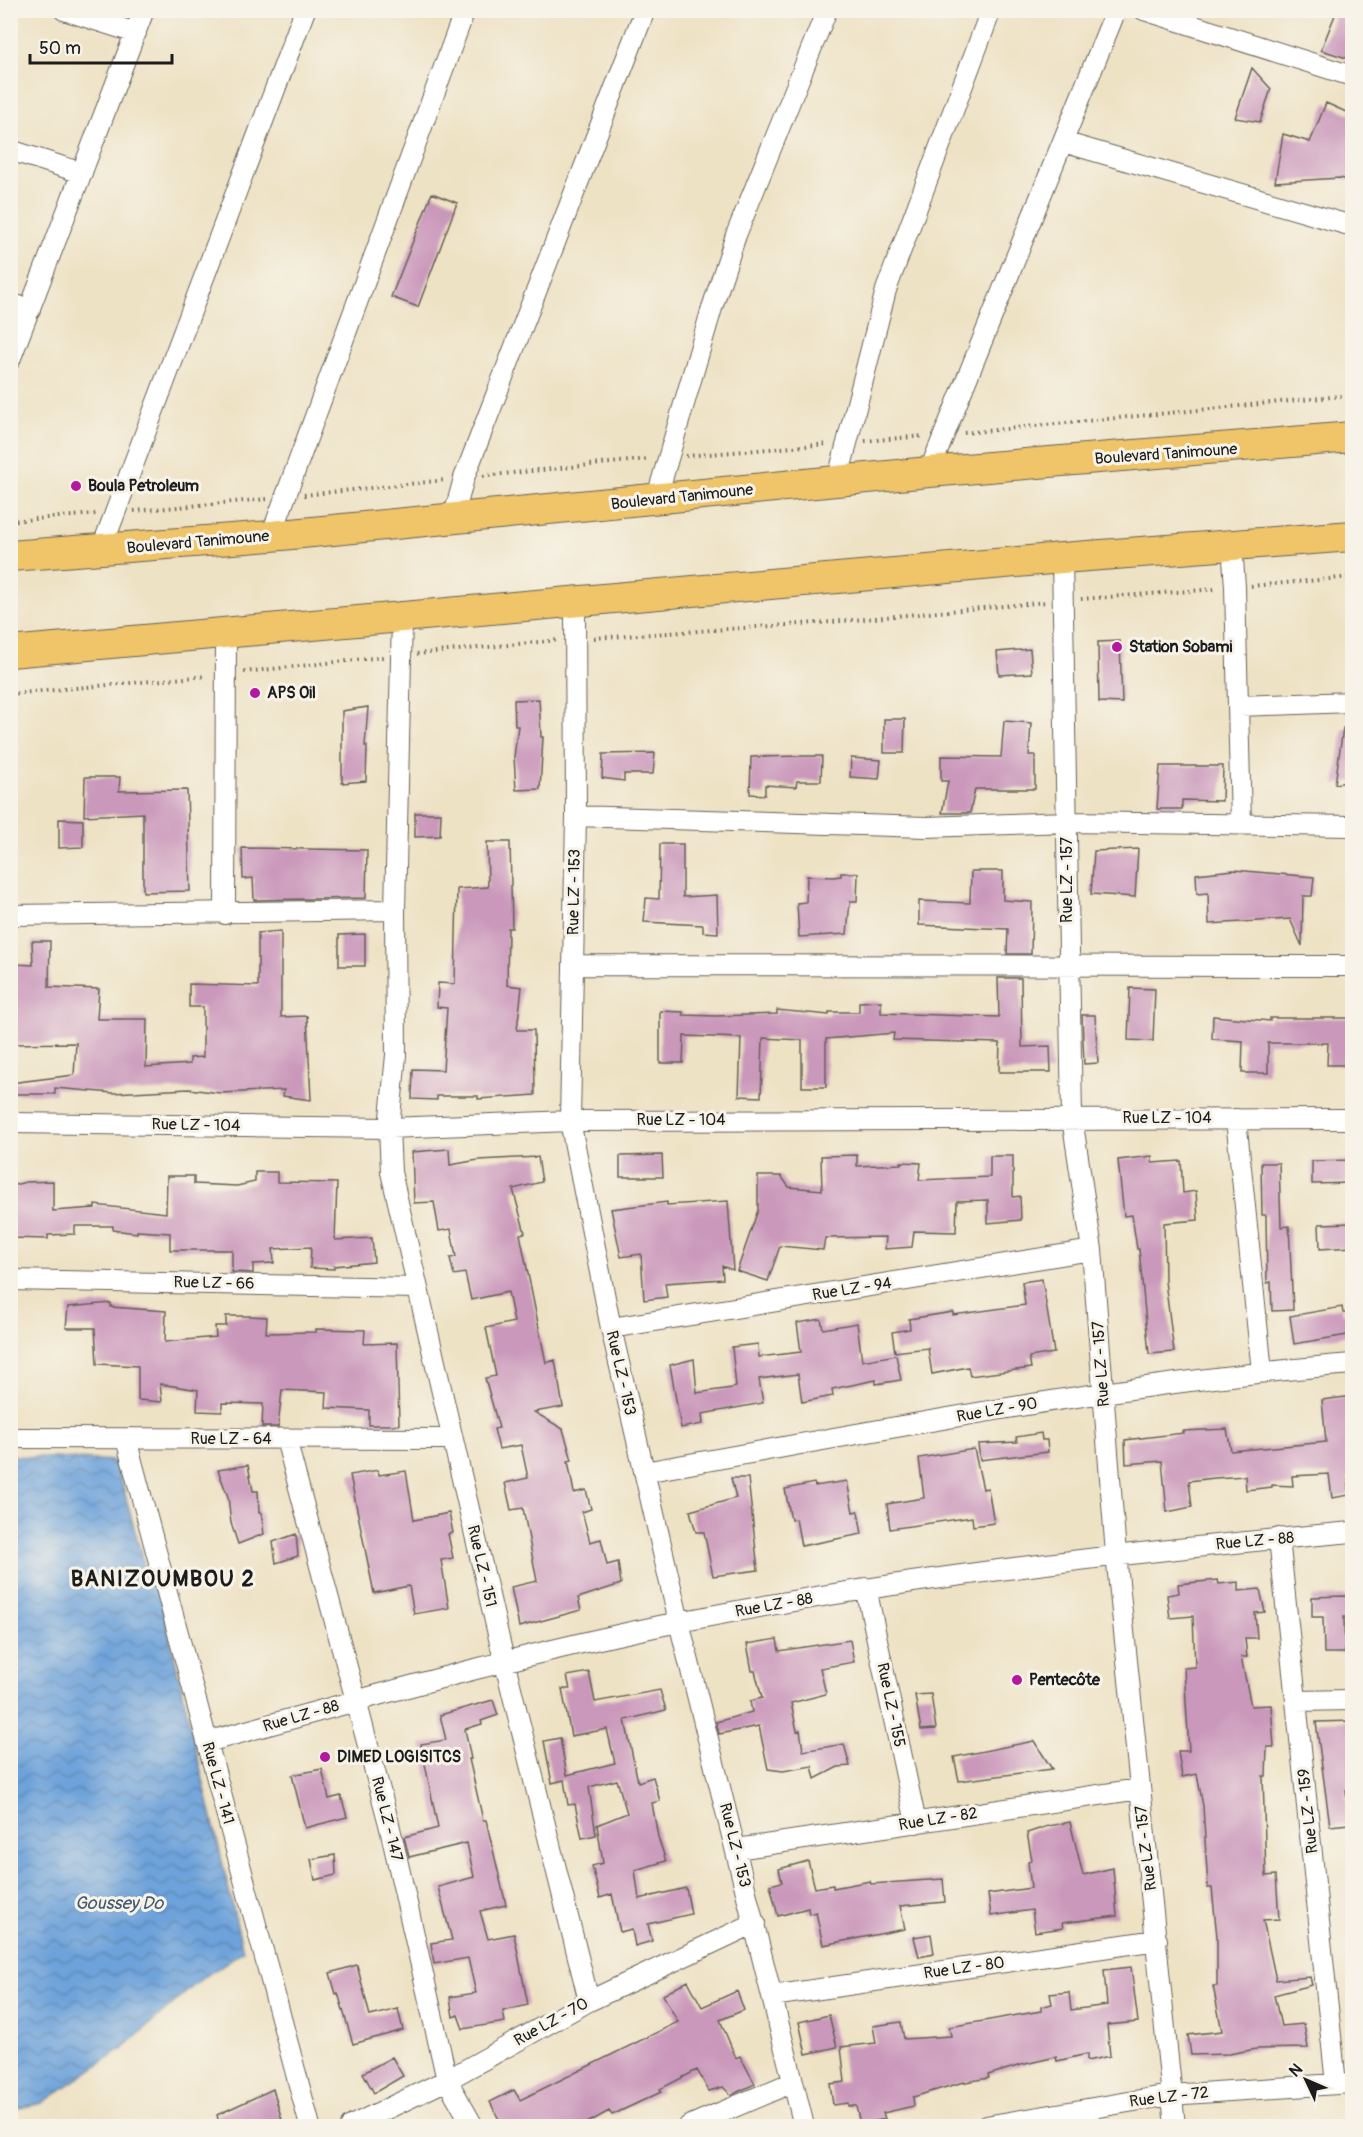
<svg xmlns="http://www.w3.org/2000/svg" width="1363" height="2137" viewBox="0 0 1363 2137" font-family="Pangolin,sans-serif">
  <defs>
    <pattern id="water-waves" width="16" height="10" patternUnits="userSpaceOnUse" patternTransform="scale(1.5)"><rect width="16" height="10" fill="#6da2da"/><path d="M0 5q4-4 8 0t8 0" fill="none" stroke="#5983b0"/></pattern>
  </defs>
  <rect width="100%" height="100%" fill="#f7f3e8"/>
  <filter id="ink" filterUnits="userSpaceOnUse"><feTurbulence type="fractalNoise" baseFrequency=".0167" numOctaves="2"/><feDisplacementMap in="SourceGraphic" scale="12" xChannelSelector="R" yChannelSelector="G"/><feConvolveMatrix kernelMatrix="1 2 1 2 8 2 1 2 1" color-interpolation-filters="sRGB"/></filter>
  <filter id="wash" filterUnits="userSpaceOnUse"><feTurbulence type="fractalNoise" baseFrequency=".008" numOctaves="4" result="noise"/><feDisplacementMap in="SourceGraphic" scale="24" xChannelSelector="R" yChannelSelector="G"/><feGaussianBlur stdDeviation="1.35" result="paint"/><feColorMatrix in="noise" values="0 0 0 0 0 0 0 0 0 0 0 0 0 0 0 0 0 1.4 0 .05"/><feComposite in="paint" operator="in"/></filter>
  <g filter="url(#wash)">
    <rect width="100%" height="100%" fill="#eee2c5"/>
    <!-- water -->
    <path fill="url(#water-waves)" stroke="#445f7b" stroke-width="1.5" d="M11,1456L116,1461L145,1569L157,1583L243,1951L200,1980L123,2048L42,2103L11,2110Z"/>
    <g id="blocks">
      <!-- building -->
      <path fill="#ca98bb" d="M1337,10H1353V60L1321,50Z
        M1252,68L1271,89L1260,122L1235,118Z
        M1326,103L1353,115V181L1340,178L1275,182L1283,134L1310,142Z
        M432,193L457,203L418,307L391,297Z
        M1120,641L1122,703L1099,702L1098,642Z
        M1030,649L1032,673L999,675L997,652Z
        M539,699L541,737H543L540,789L516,790L514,757L518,726H515L514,700Z
        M368,707L365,746H367L366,781L342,783V711Z
        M884,719H905L904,753H884Z
        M1004,721L1031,723L1029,755H1035V789H975L970,813H942L948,781H941V756L1001,757Z
        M1343,728L1353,729V781L1335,784Z
        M655,753L653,774H624V781L602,778L603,754Z
        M802,756H822L821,781H797L796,787L765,785V795L750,794L751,757Z
        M851,758L881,760L879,779L850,777Z
        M1160,766H1223L1222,801L1182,800V809H1157Z
        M85,777H120L119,791L187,790L190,891L143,892V813L84,816Z
        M415,813H441L440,836L415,837Z
        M59,819L83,820V847L59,848Z
        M487,842H510L512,928H508L507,985L522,987L517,1030H534L535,1095L478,1099V1096H437V1100L412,1099L413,1069L443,1070L447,1008L437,1007L438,983L455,984L457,889L488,887Z
        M660,844H683V897L717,895L718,933L703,932V925L644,922L646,898L659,899Z
        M242,848L367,850L366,898L254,900L253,878L243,879Z
        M1138,849L1135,897L1091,894L1094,851Z
        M1234,870L1314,877L1312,896H1303L1302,946L1290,919L1209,924L1208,893L1197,894L1196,874Z
        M971,871H1003V900L1032,902L1031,954H1007L1008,929L919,925V901L970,903Z
        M841,873H858L857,901H850L847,934L799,937L797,903L806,902L807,876L833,877L841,876Z
        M281,931V1017L307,1016L311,1100L283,1096L284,1090L220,1093L189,1089L113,1093L55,1088V1094H10V1083L74,1075L76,1043L10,1044V1019H15V964L33,965L32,941H50L49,987L99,989L97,1019H147L146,1067L190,1064V1058L203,1057V1007H189V984L258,986V933Z
        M365,934V966H339V935Z
        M998,978H1021L1022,1047L1050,1046L1051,1072H999L1000,1043L893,1040L894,1033L826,1039V1087H802V1040L763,1038L761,1097L739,1096L741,1038L684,1036L683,1063H660V1011L683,1012V1015L716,1016L777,1014V1010L829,1015V1012H859V1002L881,1001V1013L999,1017Z
        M1130,988L1155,989L1153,1041L1128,1040Z
        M1082,1015H1095L1098,1063L1084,1064Z
        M1213,1016L1270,1021V1018H1353V1065H1327L1328,1043H1268V1073H1242L1243,1041L1212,1039Z
        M449,1149L450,1165L478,1160L538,1157L542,1182L513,1189L525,1233L520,1234L546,1363L555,1360L563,1407L534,1412L563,1429L572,1460L568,1461L574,1493L586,1490L591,1509L582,1512L590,1542L601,1539L607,1565L618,1562L621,1584L578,1598L581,1610L519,1627L511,1587L537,1581L523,1508L511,1510L505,1483L528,1478L521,1445L499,1449L494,1429L499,1428L485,1378L496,1376L486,1328L514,1322L508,1292L471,1300L465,1273L454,1275L450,1258L456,1257L451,1229L439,1231L434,1202L414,1203L412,1152Z
        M662,1155L663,1177H620V1156Z
        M857,1155V1166L901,1164V1162L921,1163L919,1180L990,1177V1156H1013V1197L1020,1196L1021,1220L988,1223V1200L957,1201L956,1232L914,1231L912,1247L885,1249L886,1237L825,1238L823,1250L780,1246L768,1281L737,1271L758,1210V1176H781L789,1187L822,1190L821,1156Z
        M1152,1156V1163L1181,1161L1183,1193L1196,1191L1198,1220L1164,1223L1165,1281L1174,1352L1149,1354L1139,1249H1137L1132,1215L1124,1216L1118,1160Z
        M1353,1160V1183L1312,1184V1161Z
        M1261,1163H1279L1281,1227L1289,1226L1293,1310L1272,1311L1271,1282L1267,1283L1266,1215H1262Z
        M255,1172H277V1182L337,1183L335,1240L372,1238L374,1262L334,1266V1269L310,1268L311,1247L273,1249L274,1263L253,1264V1273L232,1272V1250H170V1233L137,1231V1233L113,1230V1226H75V1234L48,1235V1239L10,1238V1186L26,1182L53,1181V1211L95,1208V1205L166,1213L167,1176H194V1184L237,1186L255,1182Z
        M728,1201L733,1270L722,1266L723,1279L665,1283L667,1297L644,1300L641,1254L621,1257L611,1209L667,1202V1205Z
        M1353,1223V1247L1320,1249L1319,1224Z
        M1042,1279L1054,1353L1029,1357L1031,1368L970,1376L968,1367L932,1374L928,1348L895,1352L892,1332L910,1329L909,1319L953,1312V1315L1025,1305L1022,1282Z
        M111,1303V1307L166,1311L165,1342L216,1337L215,1326H226V1316H250L267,1317L266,1333L316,1332V1329L365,1330L364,1344L397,1343L399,1425H369V1410L326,1408L327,1392L282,1390L278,1427H262L263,1404L222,1403V1412L197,1411L198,1390L160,1384L162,1402L138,1400V1366L97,1364L95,1328H66L68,1307Z
        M1342,1307L1343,1313H1353V1334L1294,1344L1290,1316Z
        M821,1319L823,1329L857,1323L862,1361L896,1355L901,1380L876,1384V1380L832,1389L833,1396L802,1402L798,1374L759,1379L763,1403L702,1414L703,1424L681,1428L670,1365L694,1359L697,1393L732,1388L736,1387L732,1347L758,1344L759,1357L801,1352L797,1323Z
        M1353,1396V1477L1348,1478L1350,1495L1332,1498L1329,1474L1292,1476L1293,1486L1272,1485V1487L1246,1490L1245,1476L1215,1478L1189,1481L1192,1507L1167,1512L1162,1461L1126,1464L1125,1440L1184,1433L1183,1431L1227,1429L1231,1451L1326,1442L1322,1400Z
        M1041,1433L1042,1440H1047L1048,1452L980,1460L978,1444L1017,1442L1016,1437Z
        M974,1449L983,1489L988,1488L994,1523L973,1526L972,1517L890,1529L887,1504L924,1498L919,1458Z
        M248,1465L253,1491H258L259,1513L261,1512L264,1534L238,1544L231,1523L228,1497L218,1470Z
        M378,1470L379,1475L406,1471L414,1520L449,1513L453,1533L448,1534L453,1558L441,1560L449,1608L414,1614L409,1586L374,1593L350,1475Z
        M731,1478H748L758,1570L713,1576L704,1532H696L690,1511L736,1498Z
        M847,1481L853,1512L858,1511L862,1534L801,1546L796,1519L791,1520L785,1489L814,1483L815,1486Z
        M296,1534L298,1556L276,1563L273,1542Z
        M1218,1580L1219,1584L1239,1582V1591L1260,1589L1265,1612L1255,1613L1257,1638H1245L1247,1657H1241L1251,1706L1271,1705L1274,1747H1267L1266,1776H1263L1266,1876L1276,1875L1279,1919L1263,1920L1276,1980L1310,1977L1312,1985L1274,1995L1281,2026L1304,2024L1308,2048L1256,2049L1229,2054L1191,2055L1188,2035L1222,2031L1213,1986H1217V1937L1212,1888H1208L1203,1806L1197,1774L1182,1777L1178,1751H1189L1184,1668L1195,1667L1193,1616L1170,1618L1167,1595L1179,1593L1178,1584Z
        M1344,1596L1353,1598V1617H1344L1345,1653H1324L1323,1617H1312V1597Z
        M777,1639L779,1651L850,1640L854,1662L820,1668L826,1694L791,1703L797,1731L800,1730L803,1751L844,1744L850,1766L838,1767L815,1779L812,1766L783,1771L768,1769L759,1726L719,1734L716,1722L752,1712L750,1701L762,1698L755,1671H752L747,1644Z
        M589,1672L595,1702L660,1690L666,1710L625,1720L638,1782L653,1777L660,1801L652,1803L658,1837L666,1861L635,1870L639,1899L686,1888L691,1914L648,1924L652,1941L635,1946L632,1929L620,1932L612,1894L600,1898L592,1866L603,1863L597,1825L627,1813L617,1780L589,1787L596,1835L582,1838L575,1804L568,1805L564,1780L552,1783L544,1741L560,1738L567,1775L615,1763L607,1729L571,1736L562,1689H570L567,1676Z
        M931,1694L936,1729L921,1730L915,1695Z
        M493,1700L498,1715L481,1721L482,1724L465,1729L471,1759H469L483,1820H486L506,1905L480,1911L488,1939L514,1934L528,2005L503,2011L505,2022L463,2029L458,2015L453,2017L450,1997L476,1993L468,1958L434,1964L431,1943L452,1940L438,1887L474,1877L467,1843L409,1857L404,1837L438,1828L421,1744L446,1740L440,1715Z
        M1353,1721V1790H1346L1349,1824L1330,1826L1316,1722Z
        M1034,1741L1052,1769L959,1781L954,1757Z
        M322,1769L329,1799L341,1796L347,1817L305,1828L292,1775Z
        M1070,1822L1083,1875L1113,1868L1117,1916L1062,1923L1063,1928L1035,1932L1032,1910L991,1916L988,1894L1031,1888L1028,1862L1032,1860L1027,1833L1048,1826Z
        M335,1855L336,1875L315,1880L311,1859Z
        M808,1861L815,1888L833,1885V1888L870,1881L871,1884L943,1879L945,1902L900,1906L905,1929L823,1945L816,1912L809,1914L808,1908L778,1916L770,1885L782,1882L779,1869Z
        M931,1934L934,1954L919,1957L914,1937Z
        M357,1965L370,2016L398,2009L403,2030L353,2044L338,1993L336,1994L330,1973Z
        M1131,1967L1138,2022L1107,2025L1110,2056L1087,2061V2054L1057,2061L1056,2057L1021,2065L988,2075L989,2078L960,2083L913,2097L914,2106L883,2113L885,2119L860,2124L856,2106H848V2103L833,2105L830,2084L845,2082L841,2047L876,2043L873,2026L901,2022L904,2039L951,2036L949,2027L1041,2011V2007L1052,2004L1050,1994L1069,1992L1071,2010L1107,2005L1104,1970Z
        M688,1981L702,2007L737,1991L744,2010L720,2020L736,2058L740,2056L755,2084L731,2095L723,2087L709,2091L697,2070L660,2089L661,2092L612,2115L609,2111L580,2127H503L490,2102L514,2090L520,2100L678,2022L663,1995Z
        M829,2015L837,2047L806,2054L799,2022Z
        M392,2057L403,2076L374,2093L363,2073Z
        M273,2089L284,2127H220L217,2115Z"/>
    </g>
  </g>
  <g filter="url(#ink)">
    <use href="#blocks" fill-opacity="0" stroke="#666157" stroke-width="1.5"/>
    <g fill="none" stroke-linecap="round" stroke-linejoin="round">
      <!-- minor casing -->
      <g stroke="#666157" stroke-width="22">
        <path id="minor" d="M64,10L136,33
          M1144,10L1352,76
          M1063,142L1352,226
          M10,150L82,173
          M10,303L30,310
          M10,360L144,10
          M929,472L1116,10
          M837,482L886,290L991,10
          M656,500L712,308L736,235L827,10
          M453,519L464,478L645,10
          M271,536L465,10
          M1232,545L1235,587L1241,823
          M101,550L305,10
          M1062,558L1072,1118L1092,1250L1116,1554L1175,2126
          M575,602L576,816L570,1121L611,1328L679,1622L804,2126
          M402,617L395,910L396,1055L389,1128L391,1172L504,1660L589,2001
          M1239,706L1352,702
          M576,816L926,827L1067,822L1352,826
          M225,914L226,633
          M10,915L395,910
          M573,965L1352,966
          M1236,1119L1262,1372
          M10,1123L389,1128L570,1121L1352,1119
          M10,1280L417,1288
          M611,1328L1092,1250
          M10,1438L452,1439
          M126,1439L310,2126
          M286,1439L389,1824L447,2080L473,2126
          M644,1472C879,1431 1114,1383 1352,1364
          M1279,1538L1336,2084
          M866,1588L916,1823
          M1296,1701L1352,1700
          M207,1742C363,1699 519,1654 679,1622C901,1578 1127,1552 1352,1532
          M737,1849L1139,1789
          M772,1996L1157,1940
          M351,2126L447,2080L589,2001L755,1923
          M689,2126L793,2082
          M986,2126L1170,2095L1352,2083"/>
      </g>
      <!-- primary casing -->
      <g stroke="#666157" stroke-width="32">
        <path id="primary" d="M10,556L271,536L929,472L1352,437
          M10,652L1062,558L1352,536"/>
      </g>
      <!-- path -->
      <path stroke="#666157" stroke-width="4" stroke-dasharray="1.5 4.5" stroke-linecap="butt" d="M964,433L1352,395
        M865,441L924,436
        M686,456L828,444
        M483,476L649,459
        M304,495L446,480
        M134,511L267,499
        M10,521L96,514
        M1251,586L1352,577
        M1081,599L1217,589
        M594,638L831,622L1047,602
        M417,654L559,640
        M244,672L383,657
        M10,694L207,676"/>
      <!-- minor -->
      <use href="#minor" stroke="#fff" stroke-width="20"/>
      <!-- primary -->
      <use href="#primary" stroke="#f0c469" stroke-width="30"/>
    </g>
  </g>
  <!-- markers -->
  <g fill="#b5179e" stroke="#f7f3e8" stroke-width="2">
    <circle cx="76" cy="486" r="6"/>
    <circle cx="1117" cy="647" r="6"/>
    <circle cx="255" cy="693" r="6"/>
    <circle cx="1017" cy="1680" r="6"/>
    <circle cx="325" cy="1757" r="6"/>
  </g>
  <g text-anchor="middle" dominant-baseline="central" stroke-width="6" stroke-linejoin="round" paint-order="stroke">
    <!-- street labels -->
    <g font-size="16" fill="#1c1c1c" stroke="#f7f3e8">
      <text transform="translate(1166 454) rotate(-4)">Boulevard Tanimoune</text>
      <text transform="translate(682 497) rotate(-6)">Boulevard Tanimoune</text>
      <text transform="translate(198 542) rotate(-5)">Boulevard Tanimoune</text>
      <text transform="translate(1067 880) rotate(-90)">Rue LZ - 157</text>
      <text transform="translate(574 892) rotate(-89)">Rue LZ - 153</text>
      <text x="1167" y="1118">Rue LZ - 104</text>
      <text x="681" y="1120">Rue LZ - 104</text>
      <text transform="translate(196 1125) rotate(1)">Rue LZ - 104</text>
      <text transform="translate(214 1283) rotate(1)">Rue LZ - 66</text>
      <text transform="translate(852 1289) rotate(-9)">Rue LZ - 94</text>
      <text transform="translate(1101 1364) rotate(-94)">Rue LZ - 157</text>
      <text transform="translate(621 1373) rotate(77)">Rue LZ - 153</text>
      <text transform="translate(997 1410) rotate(-10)">Rue LZ - 90</text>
      <text x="231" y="1439">Rue LZ - 64</text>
      <text transform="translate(1255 1541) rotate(-5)">Rue LZ - 88</text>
      <text transform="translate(482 1566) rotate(77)">Rue LZ - 151</text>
      <text transform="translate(774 1605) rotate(-10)">Rue LZ - 88</text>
      <text transform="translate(891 1705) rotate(78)">Rue LZ - 155</text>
      <text transform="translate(301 1716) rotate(-16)">Rue LZ - 88</text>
      <text transform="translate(218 1783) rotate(75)">Rue LZ - 141</text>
      <text transform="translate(1308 1811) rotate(-96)">Rue LZ - 159</text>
      <text transform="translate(387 1819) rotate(76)">Rue LZ - 147</text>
      <text transform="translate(938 1819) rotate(-9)">Rue LZ - 82</text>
      <text transform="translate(735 1845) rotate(76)">Rue LZ - 153</text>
      <text transform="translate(1146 1848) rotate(-97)">Rue LZ - 157</text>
      <text transform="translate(964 1968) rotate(-8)">Rue LZ - 80</text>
      <text transform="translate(551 2022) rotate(-29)">Rue LZ - 70</text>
      <text transform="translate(1169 2097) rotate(-7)">Rue LZ - 72</text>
    </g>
    <!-- poi labels -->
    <g font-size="16" font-weight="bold" fill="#1c1c1c" stroke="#f7f3e8" text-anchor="start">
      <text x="88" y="486">Boula Petroleum</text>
      <text x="1129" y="647">Station Sobami</text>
      <text x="267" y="693">APS Oil</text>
      <text x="1029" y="1680">Pentecôte</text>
      <text x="337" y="1757">DIMED LOGISITCS</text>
    </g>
    <!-- water labels -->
    <g font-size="18" font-style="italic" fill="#405871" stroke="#f7f3e8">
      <text x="119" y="1903">Goussey Do</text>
    </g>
    <!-- district labels -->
    <g font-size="22" font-weight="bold" letter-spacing="1.5" fill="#1c1c1c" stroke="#f7f3e8">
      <text x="163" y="1579">BANIZOUMBOU 2</text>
    </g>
  </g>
  <!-- margin -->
  <rect width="1363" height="2137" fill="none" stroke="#f7f3e8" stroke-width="36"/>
  <!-- north arrow -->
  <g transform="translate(1306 2080) rotate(314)" stroke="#f7f3e8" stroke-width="4.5" paint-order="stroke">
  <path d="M0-4.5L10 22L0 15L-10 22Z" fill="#1c1c1c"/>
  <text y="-9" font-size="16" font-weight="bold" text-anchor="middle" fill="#1c1c1c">N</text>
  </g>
  <!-- scale -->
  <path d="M30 54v9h142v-9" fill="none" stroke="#1c1c1c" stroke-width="3"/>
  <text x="39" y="54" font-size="18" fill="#1c1c1c" stroke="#f7f3e8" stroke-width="4.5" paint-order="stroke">50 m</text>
</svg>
